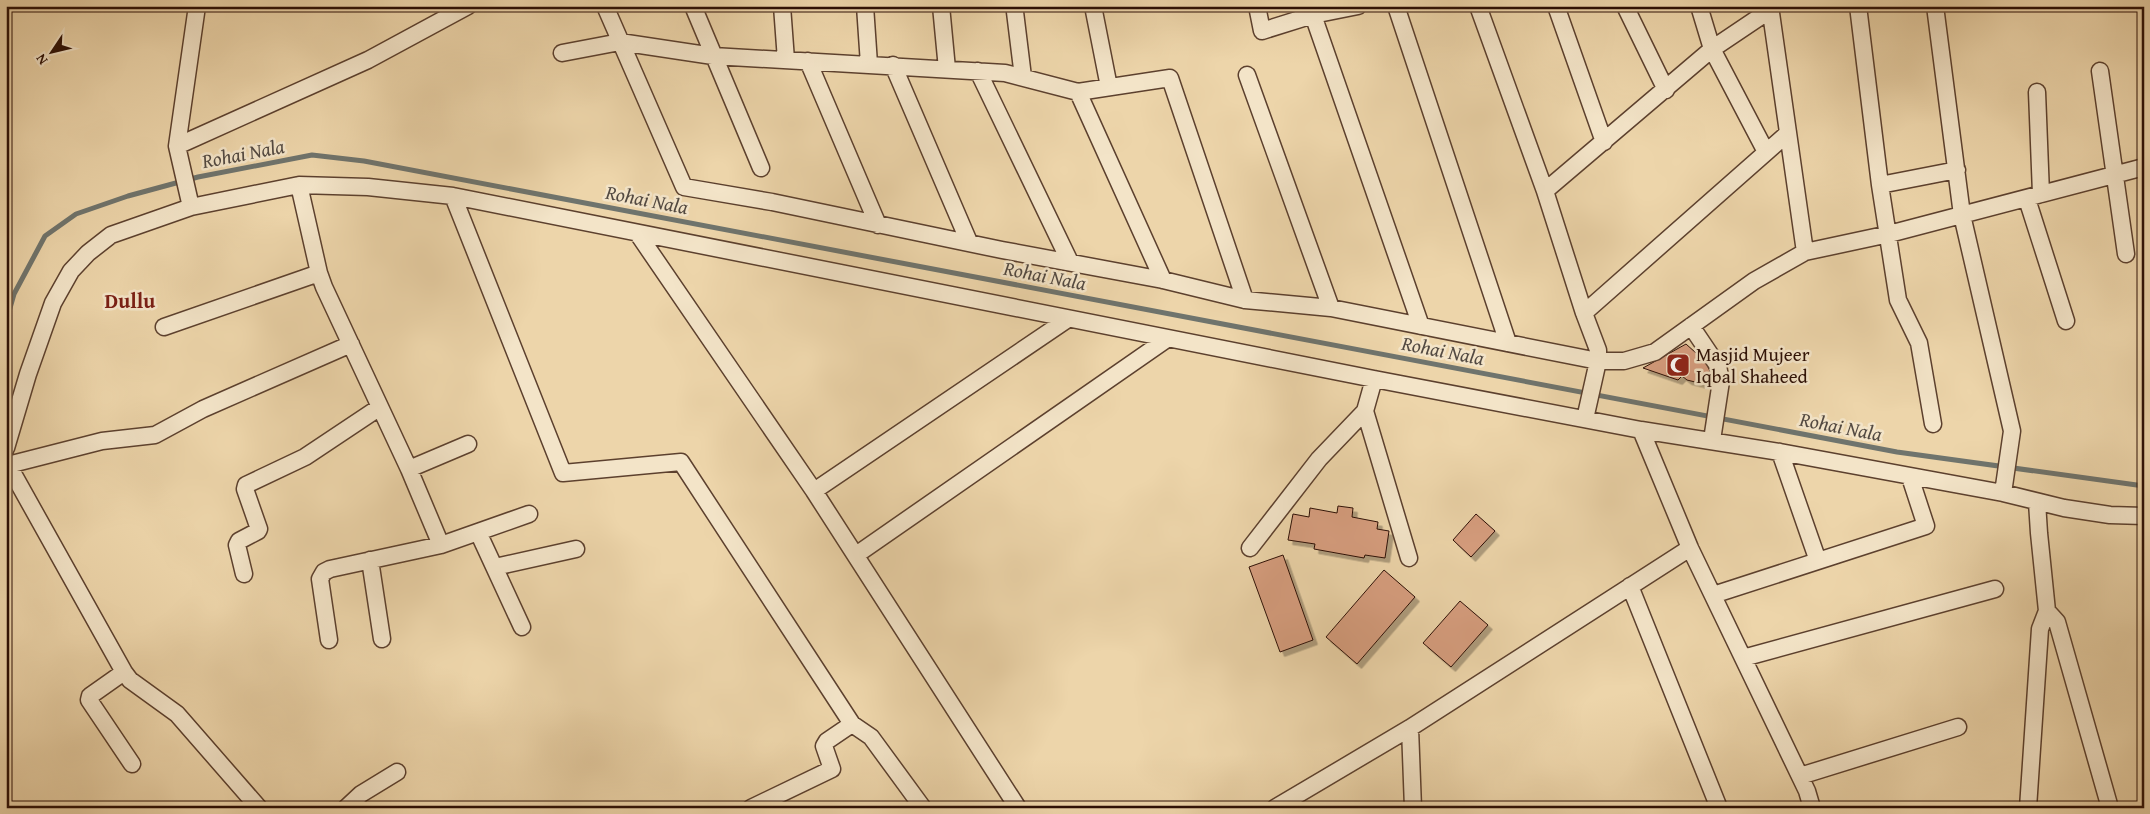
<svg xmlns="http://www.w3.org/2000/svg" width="2150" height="814" viewBox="0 0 2150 814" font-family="'Gentium Book Plus',serif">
  <defs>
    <filter id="shadow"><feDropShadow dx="4.5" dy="4.5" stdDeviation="0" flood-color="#0004"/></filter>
  </defs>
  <rect width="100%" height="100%" fill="#edd5aa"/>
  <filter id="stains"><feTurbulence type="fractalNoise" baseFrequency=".004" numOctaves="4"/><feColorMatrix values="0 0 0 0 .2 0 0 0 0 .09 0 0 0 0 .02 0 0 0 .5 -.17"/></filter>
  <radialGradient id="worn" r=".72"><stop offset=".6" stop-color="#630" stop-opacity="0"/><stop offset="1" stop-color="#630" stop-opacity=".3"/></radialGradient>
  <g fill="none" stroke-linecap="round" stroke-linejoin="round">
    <!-- stream -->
    <path stroke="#6f746d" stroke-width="5" d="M6,322L14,294L45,236L76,214L128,196L198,177L312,155L364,161L1897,452L2144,486"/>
  </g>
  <!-- building -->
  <path fill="#d79e7f" stroke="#2c0f05" filter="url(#shadow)" d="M1686,344L1706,362L1712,376L1703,384L1687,380L1682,376L1678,380L1643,368Z
    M1338,506L1353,508L1352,517L1378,522L1377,529L1389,531L1385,558L1365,555L1364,558L1314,549L1315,544L1288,540L1293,514L1309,517L1310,508L1337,513Z
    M1476,514L1495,531L1471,557L1453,540Z
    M1283,555L1313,640L1280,652L1249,567Z
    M1384,570L1415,597L1357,664L1326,637Z
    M1460,601L1488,625L1451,667L1423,643Z"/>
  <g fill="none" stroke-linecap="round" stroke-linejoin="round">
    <!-- minor casing -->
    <g stroke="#5c402e" stroke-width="19">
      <path id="minor" d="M605,6L684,187L772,202L1002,250L1163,280L1245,300L1331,308L1598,361H1624L1655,352L1754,281L1805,252L1889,234L2144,167
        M693,6L761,168
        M782,6L786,60
        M865,6L869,64
        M941,6L947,69
        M1093,6L1109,87
        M1257,6L1262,31L1313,15L1358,6
        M1396,6L1508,343
        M1478,6L1545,191
        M1556,6L1604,142
        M1625,6L1666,90
        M1699,6L1712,49L1766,152
        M1770,6L1805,252
        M1858,6L1880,185L1898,300L1919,343L1933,424
        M1935,6L1962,215L2012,431L2003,493
        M1015,12L1023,77
        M1313,15L1421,326
        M562,53L620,42L713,56L1005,73L1078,92L1163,280
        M808,61L878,225
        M893,65L969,242
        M978,71L1070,262
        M2100,71L2126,254
        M1247,75L1331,308
        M1078,92L1170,78L1245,300
        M2037,92L2041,194
        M177,146L368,60L468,6
        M299,185L319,273L324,287L409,469L441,545
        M1880,185L1957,170
        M453,196L563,473L681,462L852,724L871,737L923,808
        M2027,199L2066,321
        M191,207L177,146L197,6
        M638,234L814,491L1018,808
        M1584,313L1788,133
        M1691,326L1718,366L1721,381L1712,440
        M164,327L319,273
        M1365,411L1409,558
        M1585,419L1598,361V350L1584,313L1545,191L1712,49L1770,10
        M1641,430L1690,548L1807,791L1812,808
        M6,448L28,374L53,303L71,271L88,253L111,235L191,207L299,185L368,187L453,196L1374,379L1641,430L1780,452L2003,493L2064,508L2110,515L2144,516
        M1780,452L1818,561
        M6,461L124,672L130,680L177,714L259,808
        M8,465L102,441L155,435L203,409L351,344
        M409,469L468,444
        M814,491L1068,319
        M478,532L522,627
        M1250,548L1319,459L1365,411L1374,379
        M856,555L1167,339
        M370,560L382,639
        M495,567L576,549
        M244,574L237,545L239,541L258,531L259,529L245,489L246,485L305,457L380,407
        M1630,586L1719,808
        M1713,595L1926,526L1910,477
        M2047,611L2057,622L2110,808
        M329,640L320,579L324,572L330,569L441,545L529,514
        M1743,658L1995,589
        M124,672L90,696L89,700L132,764
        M1410,728L1413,808
        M1800,776L1958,727
        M346,808L361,794L397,772
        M751,808L832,769L824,746L827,741L852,724
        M1275,808L1410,728L1690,548
        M2028,808L2040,629L2047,611L2039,533L2037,502"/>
    </g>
    <!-- minor -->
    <use href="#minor" stroke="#f3e4c8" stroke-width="16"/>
  </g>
  <!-- icons -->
  <defs>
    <g id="mosque-square" transform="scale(1.25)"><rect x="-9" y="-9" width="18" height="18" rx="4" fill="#8f2418" stroke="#f3e4c8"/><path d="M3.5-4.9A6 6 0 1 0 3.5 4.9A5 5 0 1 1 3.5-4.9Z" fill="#fff"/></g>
  </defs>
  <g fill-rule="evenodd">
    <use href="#mosque-square" x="1678" y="365"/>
  </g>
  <g text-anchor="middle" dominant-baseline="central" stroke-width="5" stroke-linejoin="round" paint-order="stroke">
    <!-- poi labels -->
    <g font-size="19" fill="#2c0f05" stroke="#f3e4c8" text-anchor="start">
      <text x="1696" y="354">Masjid Mujeer<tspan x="1696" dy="22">Iqbal Shaheed</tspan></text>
    </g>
    <!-- water labels -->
    <g font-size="20" font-style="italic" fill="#534a42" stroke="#f3e4c8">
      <text transform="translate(243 153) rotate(-11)">Rohai Nala</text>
      <text transform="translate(647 199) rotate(11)">Rohai Nala</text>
      <text transform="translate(1045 275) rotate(11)">Rohai Nala</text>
      <text transform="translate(1443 350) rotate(11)">Rohai Nala</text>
      <text transform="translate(1841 426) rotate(11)">Rohai Nala</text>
    </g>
    <!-- quarter labels -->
    <g font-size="21" font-weight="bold" fill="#7a1f14" stroke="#f3e4c8">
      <text x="130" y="300">Dullu</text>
    </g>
  </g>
  <!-- margin -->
  <rect width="2150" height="814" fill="none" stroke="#edd5aa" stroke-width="25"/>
  <rect x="8" y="8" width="2135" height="799" fill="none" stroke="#2c0f05" stroke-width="2.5"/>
  <rect x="12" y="12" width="2125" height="789" fill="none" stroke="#2c0f05"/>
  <!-- north arrow -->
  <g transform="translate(52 52) rotate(235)" stroke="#f3e4c8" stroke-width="4" paint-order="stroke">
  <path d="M0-4L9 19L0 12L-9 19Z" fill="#2c0f05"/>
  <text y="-8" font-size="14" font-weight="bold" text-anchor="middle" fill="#2c0f05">N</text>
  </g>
  <rect width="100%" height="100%" filter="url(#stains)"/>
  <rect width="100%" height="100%" fill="url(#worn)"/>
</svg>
